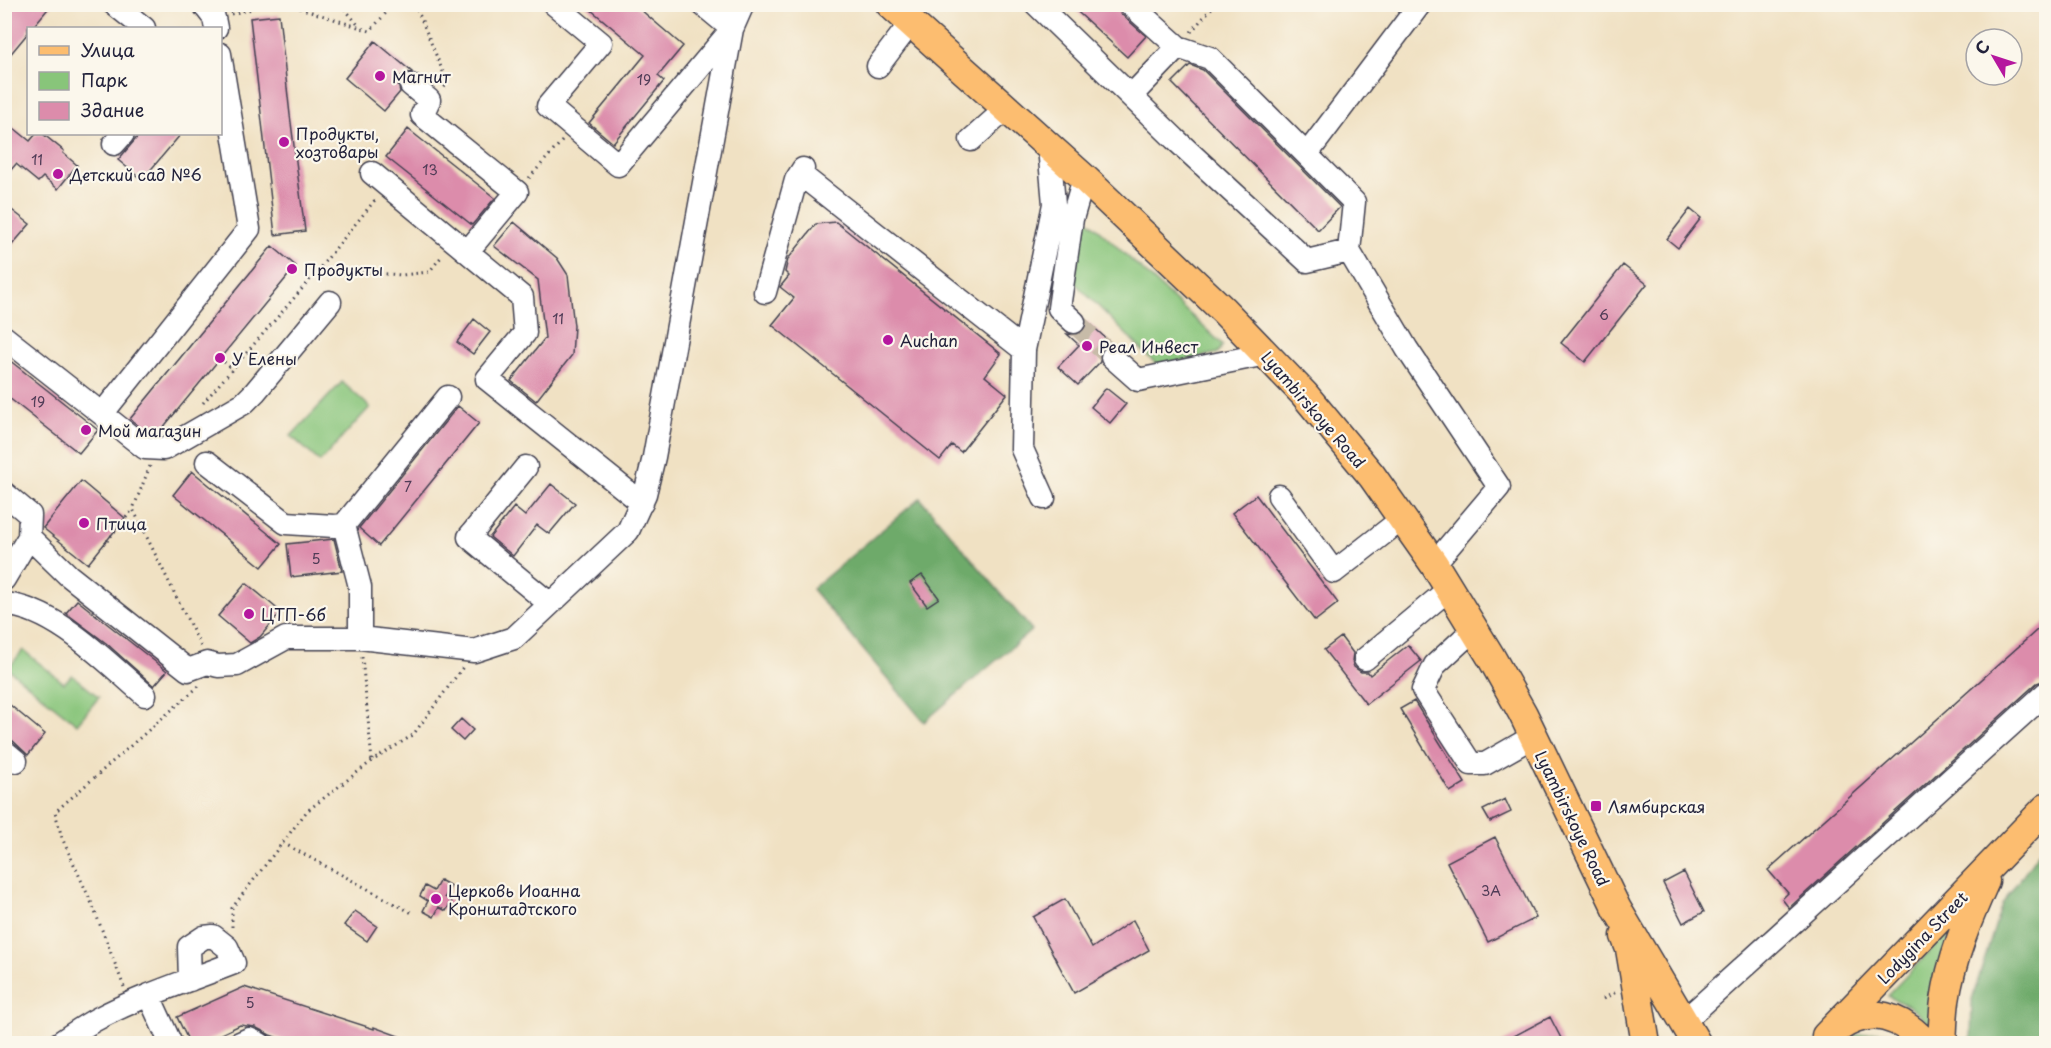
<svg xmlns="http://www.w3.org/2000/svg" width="2051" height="1048" viewBox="0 0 2051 1048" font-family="'Playpen Sans',sans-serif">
  <rect width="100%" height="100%" fill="#fbf7ec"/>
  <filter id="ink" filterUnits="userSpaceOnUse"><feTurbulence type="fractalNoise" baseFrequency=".0167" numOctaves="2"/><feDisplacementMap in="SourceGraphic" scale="12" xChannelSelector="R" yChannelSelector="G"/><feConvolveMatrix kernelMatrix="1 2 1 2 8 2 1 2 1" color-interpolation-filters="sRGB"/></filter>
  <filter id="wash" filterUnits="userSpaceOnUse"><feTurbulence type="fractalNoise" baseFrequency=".008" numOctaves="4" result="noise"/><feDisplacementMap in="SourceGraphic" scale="24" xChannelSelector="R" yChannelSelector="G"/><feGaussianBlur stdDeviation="1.35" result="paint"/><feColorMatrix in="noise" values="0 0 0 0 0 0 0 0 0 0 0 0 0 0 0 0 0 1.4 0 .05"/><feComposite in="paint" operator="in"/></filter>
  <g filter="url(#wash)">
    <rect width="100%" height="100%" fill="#f0e1c3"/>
    <!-- green -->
    <path fill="#88c57a" stroke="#55745a" stroke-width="1.5" d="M1085,217L1223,345L1218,353L1172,363L1156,364L1075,283L1081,223Z
      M342,382L370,407L320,462L291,436Z
      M23,650L64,683L72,675L99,697L77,724L8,669Z
      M1950,930L1932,1026L1909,1006L1887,996Z
      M1875,1032L1889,1033L1907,1044H1838L1857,1035Z"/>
    <!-- forest -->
    <path fill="#6eaa6a" stroke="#486652" stroke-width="1.5" d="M920,498L1032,630L924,722L812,589Z
      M2046,842V1043H1971L1972,999L2002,904Z"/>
    <g id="blocks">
      <!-- building -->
      <path fill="#dc8cab" d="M15,4H52L32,28H28V33L4,62V17Z
        M584,4H634L683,46L658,76L664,81L613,143L589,123L645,55Z
        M1069,4H1114L1121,14L1146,36L1127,57Z
        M279,15L290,115L305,231L275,235L250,18Z
        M375,41L412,72L406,73L400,77L398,83L400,92L384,111L345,78Z
        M1190,65L1203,70L1340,207L1318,230L1172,83Z
        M4,120L30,141L36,134H43L64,151L63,153L77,165L58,189L43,177L38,182L16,164L4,178Z
        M408,129L495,198L472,225L386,157Z
        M140,134H181L142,180L118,160Z
        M4,204L30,224L12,245L4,239Z
        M1690,209L1701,218L1678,248L1667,239Z
        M514,222L557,258L568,275L574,326L572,355L536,401L511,381L545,338L538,280L494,246Z
        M836,222L1001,354L985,376L1007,394L961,452L952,445L940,460L772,325L794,298L780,287L789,276L785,272L788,259L816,224Z
        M272,246L296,266L157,435H150L130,419Z
        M1623,265L1647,284L1585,362L1561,343Z
        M474,319L490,332L473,354L457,342Z
        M1087,321L1112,344L1102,349L1099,355L1100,362L1078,385L1058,367L1079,345L1067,334L1077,335L1083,332Z
        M4,356L98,430L79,453L4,394Z
        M1106,388L1126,404L1110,423L1091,407Z
        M458,406L479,423L379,546L359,528Z
        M192,471L281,544L262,567L173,495Z
        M81,481L125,518L88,564L43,528Z
        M551,484L575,503L549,534L537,525L513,556L490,537L514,507L525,516Z
        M1256,495L1338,603L1315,621L1232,513Z
        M334,539L342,571L291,577L287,544Z
        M922,575L939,598L927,606L910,583Z
        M246,583L281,612L260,637L250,643L218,616Z
        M77,600L167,671L154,686L106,643L66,613Z
        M2046,622V680L2037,683L1789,908L1782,899L1788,893L1768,870Z
        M1341,637L1353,653L1352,661L1354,667L1361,672H1368L1370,675L1408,645L1421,661L1366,704L1324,650Z
        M4,700L45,734L28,755L13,741L4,738Z
        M1414,701L1465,783L1450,792L1400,709Z
        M461,719L473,730L463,741L451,730Z
        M1505,799L1511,812L1490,822L1483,810Z
        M1495,837L1536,918L1488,942L1447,862Z
        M1684,872L1704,912L1683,923L1663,883Z
        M440,880L451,886L445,897L452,901L446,911L439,907L434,917L423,911L428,901L420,896L425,886L434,891Z
        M1065,899L1092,948L1133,920L1149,950L1074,993L1033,917Z
        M355,911L377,926L367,941L344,925Z
        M244,987L374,1029V1027L415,1042V1044H294L270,1035L255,1027L240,1025L200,1044H190L177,1017Z
        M1550,1017L1564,1044H1499Z"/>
    </g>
  </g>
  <g filter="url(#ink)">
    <use href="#blocks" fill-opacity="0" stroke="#413f4f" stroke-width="1.5"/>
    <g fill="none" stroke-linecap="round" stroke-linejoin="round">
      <!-- minor-tunnel -->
      <path stroke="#c7bba8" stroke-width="22" stroke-dasharray="22 11" stroke-linecap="butt" d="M1074,322L1112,357"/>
      <!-- minor casing -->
      <g stroke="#413f4f" stroke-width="25">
        <path id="minor" d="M114,4L144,28
          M203,4L214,18L216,28
          M554,4L601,43L548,106L618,165L732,29L702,4
          M1036,4L1175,139L1307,261L1349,251
          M1130,4L1178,47L1210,58L1354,202L1349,251L1407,349L1499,487L1434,564
          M878,66L910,24
          M411,85L429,100L422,115L517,192L468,251
          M1131,96L1178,47
          M971,140L1006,109
          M114,144L123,134
          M1307,154L1420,4
          M372,173L522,297L525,333L487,379L642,503
          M800,174L1024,350
          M765,292L796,180L803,169
          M1074,322L1059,308L1072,219L1084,178
          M4,337L102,414L249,229L220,54
          M1112,357L1138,380L1266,354
          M102,414L145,448L164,449L244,403L255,392L330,302
          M207,462L286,523L334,526L344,525L360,587V638L474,651L514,638L628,531L645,494L654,457L732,29L743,4
          M526,467L469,537L550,604
          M4,493L30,515L29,537L4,579
          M1279,496L1334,572L1402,519
          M1044,498L1022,449L1024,350L1054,204L1049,147
          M344,525L448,397
          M29,537L68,575L188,670L207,663L218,666L237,665L286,638H360
          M4,604C57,609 106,662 145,695
          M1474,629L1435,665L1423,690L1471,764H1485L1534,736
          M1365,659L1449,589
          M4,751L16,761
          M149,996L171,1044
          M1683,1022L2046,693
          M58,1044C71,1035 84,1026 97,1019C140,996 188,981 234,963L227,947L213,936L204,937L189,947L190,980
          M238,1044L249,1039L260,1044"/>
      </g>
      <!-- major casing -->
      <g stroke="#413f4f" stroke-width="31">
        <path id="major" d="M890,4L1084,178L1223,310L1304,394L1372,476L1434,564L1491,657L1523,714L1617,909L1697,1044
          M1625,936L1630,949L1646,1044
          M1838,1028C1871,1005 1901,1016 1926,1044
          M1826,1036L2046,808
          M1942,1044C1943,1030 1943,1015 1945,1001C1951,959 1968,919 1985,881"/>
      </g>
      <!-- path -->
      <path stroke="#413f4f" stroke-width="3" stroke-dasharray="1.5 4.5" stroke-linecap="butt" d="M295,4L300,8L370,31L394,4
        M341,4L359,26
        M415,4L448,84L442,89
        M231,14L252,9L256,4
        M1191,32L1215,4
        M529,178L563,140
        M314,275L348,271L402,275L429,272L442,256
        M224,362L232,369
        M203,403L314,275L375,200
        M150,466L133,509L201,647
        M107,541L133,509
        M362,657L372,761
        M283,843L412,913
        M232,927V908L307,811L372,761L413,735L463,667
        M124,987L92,904L62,838L55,812L199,686
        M1603,999L1616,992"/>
      <!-- minor -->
      <use href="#minor" stroke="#fff" stroke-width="22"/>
      <!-- major -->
      <use href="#major" stroke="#fcbd6f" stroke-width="28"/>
    </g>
  </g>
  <!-- markers -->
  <g fill="#b5179e" stroke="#fbf7ec" stroke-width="2">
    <circle cx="380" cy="76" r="6"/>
    <circle cx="284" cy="142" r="6"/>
    <circle cx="58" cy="174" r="6"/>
    <circle cx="292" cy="269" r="6"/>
    <circle cx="888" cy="340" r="6"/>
    <circle cx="1087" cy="346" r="6"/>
    <circle cx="220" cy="358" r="6"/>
    <circle cx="86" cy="430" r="6"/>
    <circle cx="84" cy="523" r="6"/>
    <circle cx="249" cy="614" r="6"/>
    <rect x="1590" y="800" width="12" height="12" rx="3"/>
    <circle cx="436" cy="899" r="6"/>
  </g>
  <g text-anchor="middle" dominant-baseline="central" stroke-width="4.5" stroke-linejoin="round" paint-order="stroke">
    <!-- number labels -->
    <g font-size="14" fill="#503c57">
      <text x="644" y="79">19</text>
      <text x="37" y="159">11</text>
      <text x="430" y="169">13</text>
      <text x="1604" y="314">6</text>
      <text x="558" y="318">11</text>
      <text x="38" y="401">19</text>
      <text x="408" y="486">7</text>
      <text x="316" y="558">5</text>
      <text x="1491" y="890">3А</text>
      <text x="250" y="1002">5</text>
    </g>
    <!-- poi labels -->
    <g font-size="16" fill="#22223b" stroke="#fbf7ec" text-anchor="start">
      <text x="392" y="76">Магнит</text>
      <text x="296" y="133">Продукты,<tspan x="296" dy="18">хозтовары</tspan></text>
      <text x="70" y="174">Детский сад №6</text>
      <text x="304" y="269">Продукты</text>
      <text x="900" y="340">Auchan</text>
      <text x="1099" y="346">Реал Инвест</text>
      <text x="232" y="358">У Елены</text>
      <text x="98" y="430">Мой магазин</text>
      <text x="96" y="523">Птица</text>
      <text x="261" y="614">ЦТП-6б</text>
      <text x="1608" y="806">Лямбирская</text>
      <text x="448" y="890">Церковь Иоанна<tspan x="448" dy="18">Кронштадтского</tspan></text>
    </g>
    <!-- street labels -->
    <g font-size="16" fill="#22223b" stroke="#fbf7ec">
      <text transform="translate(1314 409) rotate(49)">Lyambirskoye Road</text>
      <text transform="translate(1573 818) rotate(64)">Lyambirskoye Road</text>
      <text transform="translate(1922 937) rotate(-46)">Lodygina Street</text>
    </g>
  </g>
  <!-- margin -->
  <rect width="2051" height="1048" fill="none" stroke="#fbf7ec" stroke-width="24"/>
  <!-- legend -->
  <rect x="27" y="27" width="195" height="108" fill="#fbf7ec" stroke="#a4a2a5" stroke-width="1.5"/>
  <rect x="39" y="46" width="30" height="9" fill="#fcbd6f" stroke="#a4a2a5" stroke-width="1.5"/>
  <text x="81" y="57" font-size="18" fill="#22223b">Улица</text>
  <rect x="39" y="72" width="30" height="18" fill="#88c57a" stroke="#a4a2a5" stroke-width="1.5"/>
  <text x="81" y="87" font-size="18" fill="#22223b">Парк</text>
  <rect x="39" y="102" width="30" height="18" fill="#dc8cab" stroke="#a4a2a5" stroke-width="1.5"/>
  <text x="81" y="117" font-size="18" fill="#22223b">Здание</text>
  <!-- north arrow -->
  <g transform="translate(1994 57) rotate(309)"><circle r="28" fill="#fbf7ec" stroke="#a4a2a5" stroke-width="1.5"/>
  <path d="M0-4.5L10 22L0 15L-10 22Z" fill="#b5179e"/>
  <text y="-9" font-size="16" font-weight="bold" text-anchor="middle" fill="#22223b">С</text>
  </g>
</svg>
